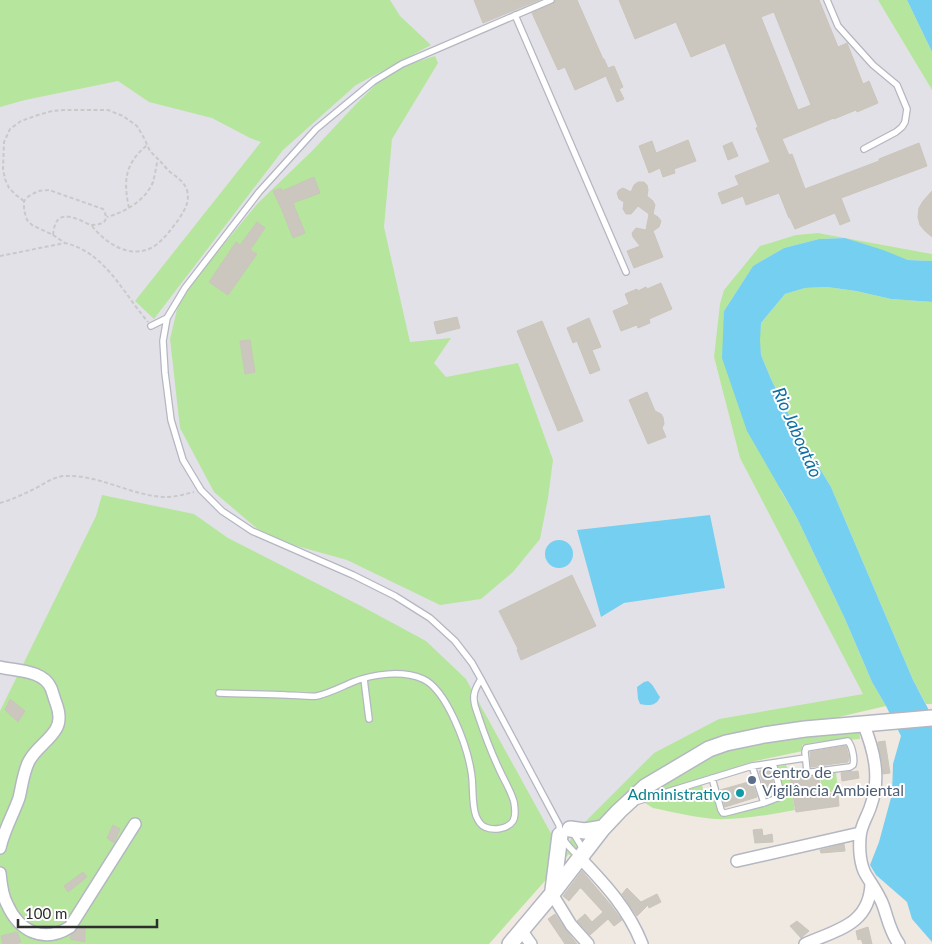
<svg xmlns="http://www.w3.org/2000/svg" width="932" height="944" viewBox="0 0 932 944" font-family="Lato,sans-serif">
  <rect width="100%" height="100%" fill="#efe9e1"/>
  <!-- industrial -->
  <path fill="#e3e1e8" d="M0,0H878L932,90V254L818,233L796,235L724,290L714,357L740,458L864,694L719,719L563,850L0,944Z"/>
  <!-- green -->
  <path fill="#b6e59e" d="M0,0H390L400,16L431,45L356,85L283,150L154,319L135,301L261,142L250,138L212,118L149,102L118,81L25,100L0,107Z
    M878,0H907L932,52V90Z
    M435,56L438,63L392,139L384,227L410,342L451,338L434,363L446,377L518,363L553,460L548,498L540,539L513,572L481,599L440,605L347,560L268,538L214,492L180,428L170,339L180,297L258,203L312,151L357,103L391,70Z
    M818,233L932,254V261L908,260L845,238L819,239L784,248L753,266L724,311L781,491L797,518L845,619L872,682L886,706L726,743L659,778L580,858L567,854L568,855L489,944H0V711L96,516L102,495L194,514L228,538L363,607L426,641L466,679L553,837L563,850L579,828L654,753L719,719L863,694L740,458L714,357L720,304L724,290L760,246L796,235Z
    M827,287L856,291L891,299L932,302V704H926L913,680L831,487L797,431L771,379L761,355L759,341L761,323L785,294L805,288Z
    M859,727L860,739L816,742L802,745L803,751L755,761L647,796L669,779L708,756L745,744Z
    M786,765L788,769L795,810C768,815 740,820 714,819C693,817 673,812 653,808L645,803L702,785L704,794L713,792L718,812L720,814L782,799L775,767Z
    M836,772L838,791L822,793L820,775Z"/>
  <!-- water -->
  <path fill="#75cff0" d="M907,0H932V52Z
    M845,238L883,250L908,260L932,261V302L891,299L856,291L827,287L805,288L785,294L761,323L760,341L761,355L771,379L797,431L831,487L913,680L932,716V942L912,919L907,902L876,875L870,865L879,842L892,794L893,764L901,736L886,706L872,682L845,619L797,518L747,431L722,358L724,311L753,266L784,248L819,239Z
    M710,515L725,588L624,603L601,617L577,530Z
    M545 554a14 14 0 1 1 28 0a14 14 0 1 1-28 0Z
    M648,681C654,685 656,692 660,697C657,706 648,706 640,704L638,699L637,687L644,682Z"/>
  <!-- building -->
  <path fill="#cbc7bf" stroke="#cbc5ba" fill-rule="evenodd" d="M474,0H539L483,23Z
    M556,0H577L603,59H604L608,68L614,66L623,87L619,89L624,99L617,102L606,76L575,90L565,67L558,70L532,13L553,4Z
    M619,0H819L838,47L847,43L863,84L869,81L878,103L857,112L856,110L834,119V118L782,139L789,155L792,154L805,189L879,161V159L919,143L927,166L841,198L850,221L840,225L835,213L795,229L790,218H789L779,193L746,205L743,196L722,204L718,193L739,185L735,176L770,162L756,128L758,127L725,43L691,57L676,22L635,39ZM774,12L811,105L798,110L761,17Z
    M688,140L696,161L674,169L675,173L663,177L660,168L649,173L639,146L652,141L656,153Z
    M732,142L738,156L728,160L723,146Z
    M314,177L320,193L293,203L305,233L293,238L282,210L273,191L281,188L282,191Z
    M638,182H644L647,185L648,190L647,196L653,201L655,205L653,214L658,217L661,221L659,227L653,231L663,257L634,268L627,251L640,246L633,237L632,233L636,228L646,230L649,214L638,206L631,214H626L623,209L624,202L619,199L617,193L619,190L623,188L631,192L634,185Z
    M932,191V237L925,231L920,225L918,217L919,208L923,201Z
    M257,222L265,228L250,250L257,254L228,295L209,282L236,242L240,245Z
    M661,283L672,309L649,319L650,323L638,328L637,325L621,331L613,311L629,304L625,294L637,289L638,291L646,287L647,289Z
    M457,317L460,328L437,334L434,322Z
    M589,318L601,347L592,350L600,370L590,374L577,341L573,343L567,328Z
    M542,321L583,421L558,431L517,331Z
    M250,340L255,372L245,374L240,341Z
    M647,392L655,411L661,414L663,417L664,424L662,428L666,437L648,444L629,400Z
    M572,575L596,626L521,660L517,650L518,649L499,611Z
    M10,699L25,711L18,722L5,710Z
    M885,741L890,773L883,774L882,762L878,742Z
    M846,746L849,757L848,762L811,767L810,752Z
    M770,768L775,792L766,794L759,771Z
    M852,771V772L858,771L859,778L842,781L841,773Z
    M819,776L821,795L838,793L839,806L796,812L790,779Z
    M752,781L757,797L725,807L720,790Z
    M113,825L120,829L114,843L107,838Z
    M762,829L763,836L772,834L773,842L755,843L753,830Z
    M844,844L845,851L821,853L820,850Z
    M582,871L610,904L622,920L614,926L608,919L590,935L577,921L585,914L592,922L603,912L581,888H580L569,901L563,896Z
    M83,872L87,877L68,892L64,886Z
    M627,888L641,902L657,894L661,902L649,908L648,905L637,916L622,894Z
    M555,914L565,929L577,944H565L548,919Z
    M797,921L809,931L801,938L790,926Z
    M79,927H85V942L70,939L71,935L76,931Z
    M868,927L872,944H863L861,939L858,940L856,931Z
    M17,932L21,942L16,944H3L1,936Z"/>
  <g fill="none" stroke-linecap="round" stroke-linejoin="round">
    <!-- lane casing -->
    <g stroke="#b4b7c1" stroke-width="8">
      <path id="lane" d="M551,0L402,64L374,81L316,129L259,192L185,288L167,318L163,341L165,373L171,420L183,460L201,490L222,511L252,531L353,575L395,596L430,618L455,641L472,663L481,679L559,825C560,839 570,848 579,857
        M827,0L838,26L846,35L873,65L897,85L907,109L905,122L902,127L896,132L864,149
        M515,15L626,272
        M151,326L167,318
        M364,679L369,719
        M219,693C241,694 264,694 287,695C296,695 308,697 317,696C330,693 341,687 353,682C373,674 402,670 423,679C447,690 467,746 471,771C474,785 471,802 476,816C478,821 480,825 485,827C493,831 508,829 513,821C516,816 515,808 514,802C511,791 505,782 500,771C492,754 485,736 479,718C477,711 473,704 474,696C474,690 478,684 481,679
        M848,741C852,746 855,759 853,765L850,767L812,772H808L807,771L805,752L806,748Z
        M752,766L764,803
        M712,778L721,810L723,813H725L764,803L780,797L779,786L773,763
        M638,801L752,766L805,758
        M572,831L580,844L583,851"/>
    </g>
    <!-- street casing -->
    <g stroke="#b4b7c1" stroke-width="14">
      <path id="street" d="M0,667C17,671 43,670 51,688C53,693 54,698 56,703C59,711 61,721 56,729C49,741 36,748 29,761C23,773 22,786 19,798C13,815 4,830 0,848
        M863,723C874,750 881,777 871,805C868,816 860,826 860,838C859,849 860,865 866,875C872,885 879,894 883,905C888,919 890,932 899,944
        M580,858C605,884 629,910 642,944
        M737,861L860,833
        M0,873C1,883 2,895 7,904C19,931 43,944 70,927L135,824
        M552,894L571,925L588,944
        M521,930L531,944
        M805,944C836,930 870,925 871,883"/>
    </g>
    <!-- secondary casing -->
    <g stroke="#b4b7c1" stroke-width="18">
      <path id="secondary" d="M570,829L585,831L603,828
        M553,890L560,835
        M510,944L552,894L603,828L619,811L645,787L709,749L726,743L764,735L805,729L932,718"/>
    </g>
    <!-- path -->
    <path stroke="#c9c9c9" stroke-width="2" stroke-dasharray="4 2.5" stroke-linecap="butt" d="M24,201L16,195L9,188L5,179L3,169L4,142L10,129L21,121L38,115L52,111L66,110H108L123,116L137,126L144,138L150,151L158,159C156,167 155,175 153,182C145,201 125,212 107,217
      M129,208C123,180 125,164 147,145
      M92,226C107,245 133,261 156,245C165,238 172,228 179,219C185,209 190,202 187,190C184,181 176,177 169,171C165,167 162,163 158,159
      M53,235C55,216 62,213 80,220C84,222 88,224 91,225C93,225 97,225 99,224C108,222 107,216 103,209L49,190L38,191L29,196L24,201V210L27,220L32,225L53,235L65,243
      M0,256L65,243C105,252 123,293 148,322
      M0,503C11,500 22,495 32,490C43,485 52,477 64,476C100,474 133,497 167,497C176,497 185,494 194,492"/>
    <!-- lane -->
    <use href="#lane" stroke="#fff" stroke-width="5.5"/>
    <!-- street -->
    <use href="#street" stroke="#fff" stroke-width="11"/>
    <!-- secondary -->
    <use href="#secondary" stroke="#fff" stroke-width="15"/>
  </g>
  <!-- markers -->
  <circle fill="#5c6f8a" stroke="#fff" stroke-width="2" cx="752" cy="780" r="5"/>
  <circle fill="#0f9aa8" stroke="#fff" stroke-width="2" cx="740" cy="793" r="5"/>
  <g text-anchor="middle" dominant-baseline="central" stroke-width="4" stroke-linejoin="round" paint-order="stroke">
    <!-- service labels -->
    <g font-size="16" fill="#4e5e75" stroke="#fff" text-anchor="start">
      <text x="762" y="771">Centro de<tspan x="762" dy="18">Vigilância Ambiental</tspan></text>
    </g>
    <!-- culture labels -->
    <g font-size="16" fill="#0d838f" stroke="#fff" text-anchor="end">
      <text x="730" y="793">Administrativo</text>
    </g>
    <!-- water labels -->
    <g font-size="18" font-style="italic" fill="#0d6fa3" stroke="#fff">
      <text transform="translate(798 432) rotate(66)">Rio Jaboatão</text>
    </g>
  </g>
  <!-- scale -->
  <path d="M18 919v8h139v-8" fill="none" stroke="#2e2e2e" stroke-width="2.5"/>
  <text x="25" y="919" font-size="15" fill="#2e2e2e" stroke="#ffffff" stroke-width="4" paint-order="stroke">100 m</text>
</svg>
